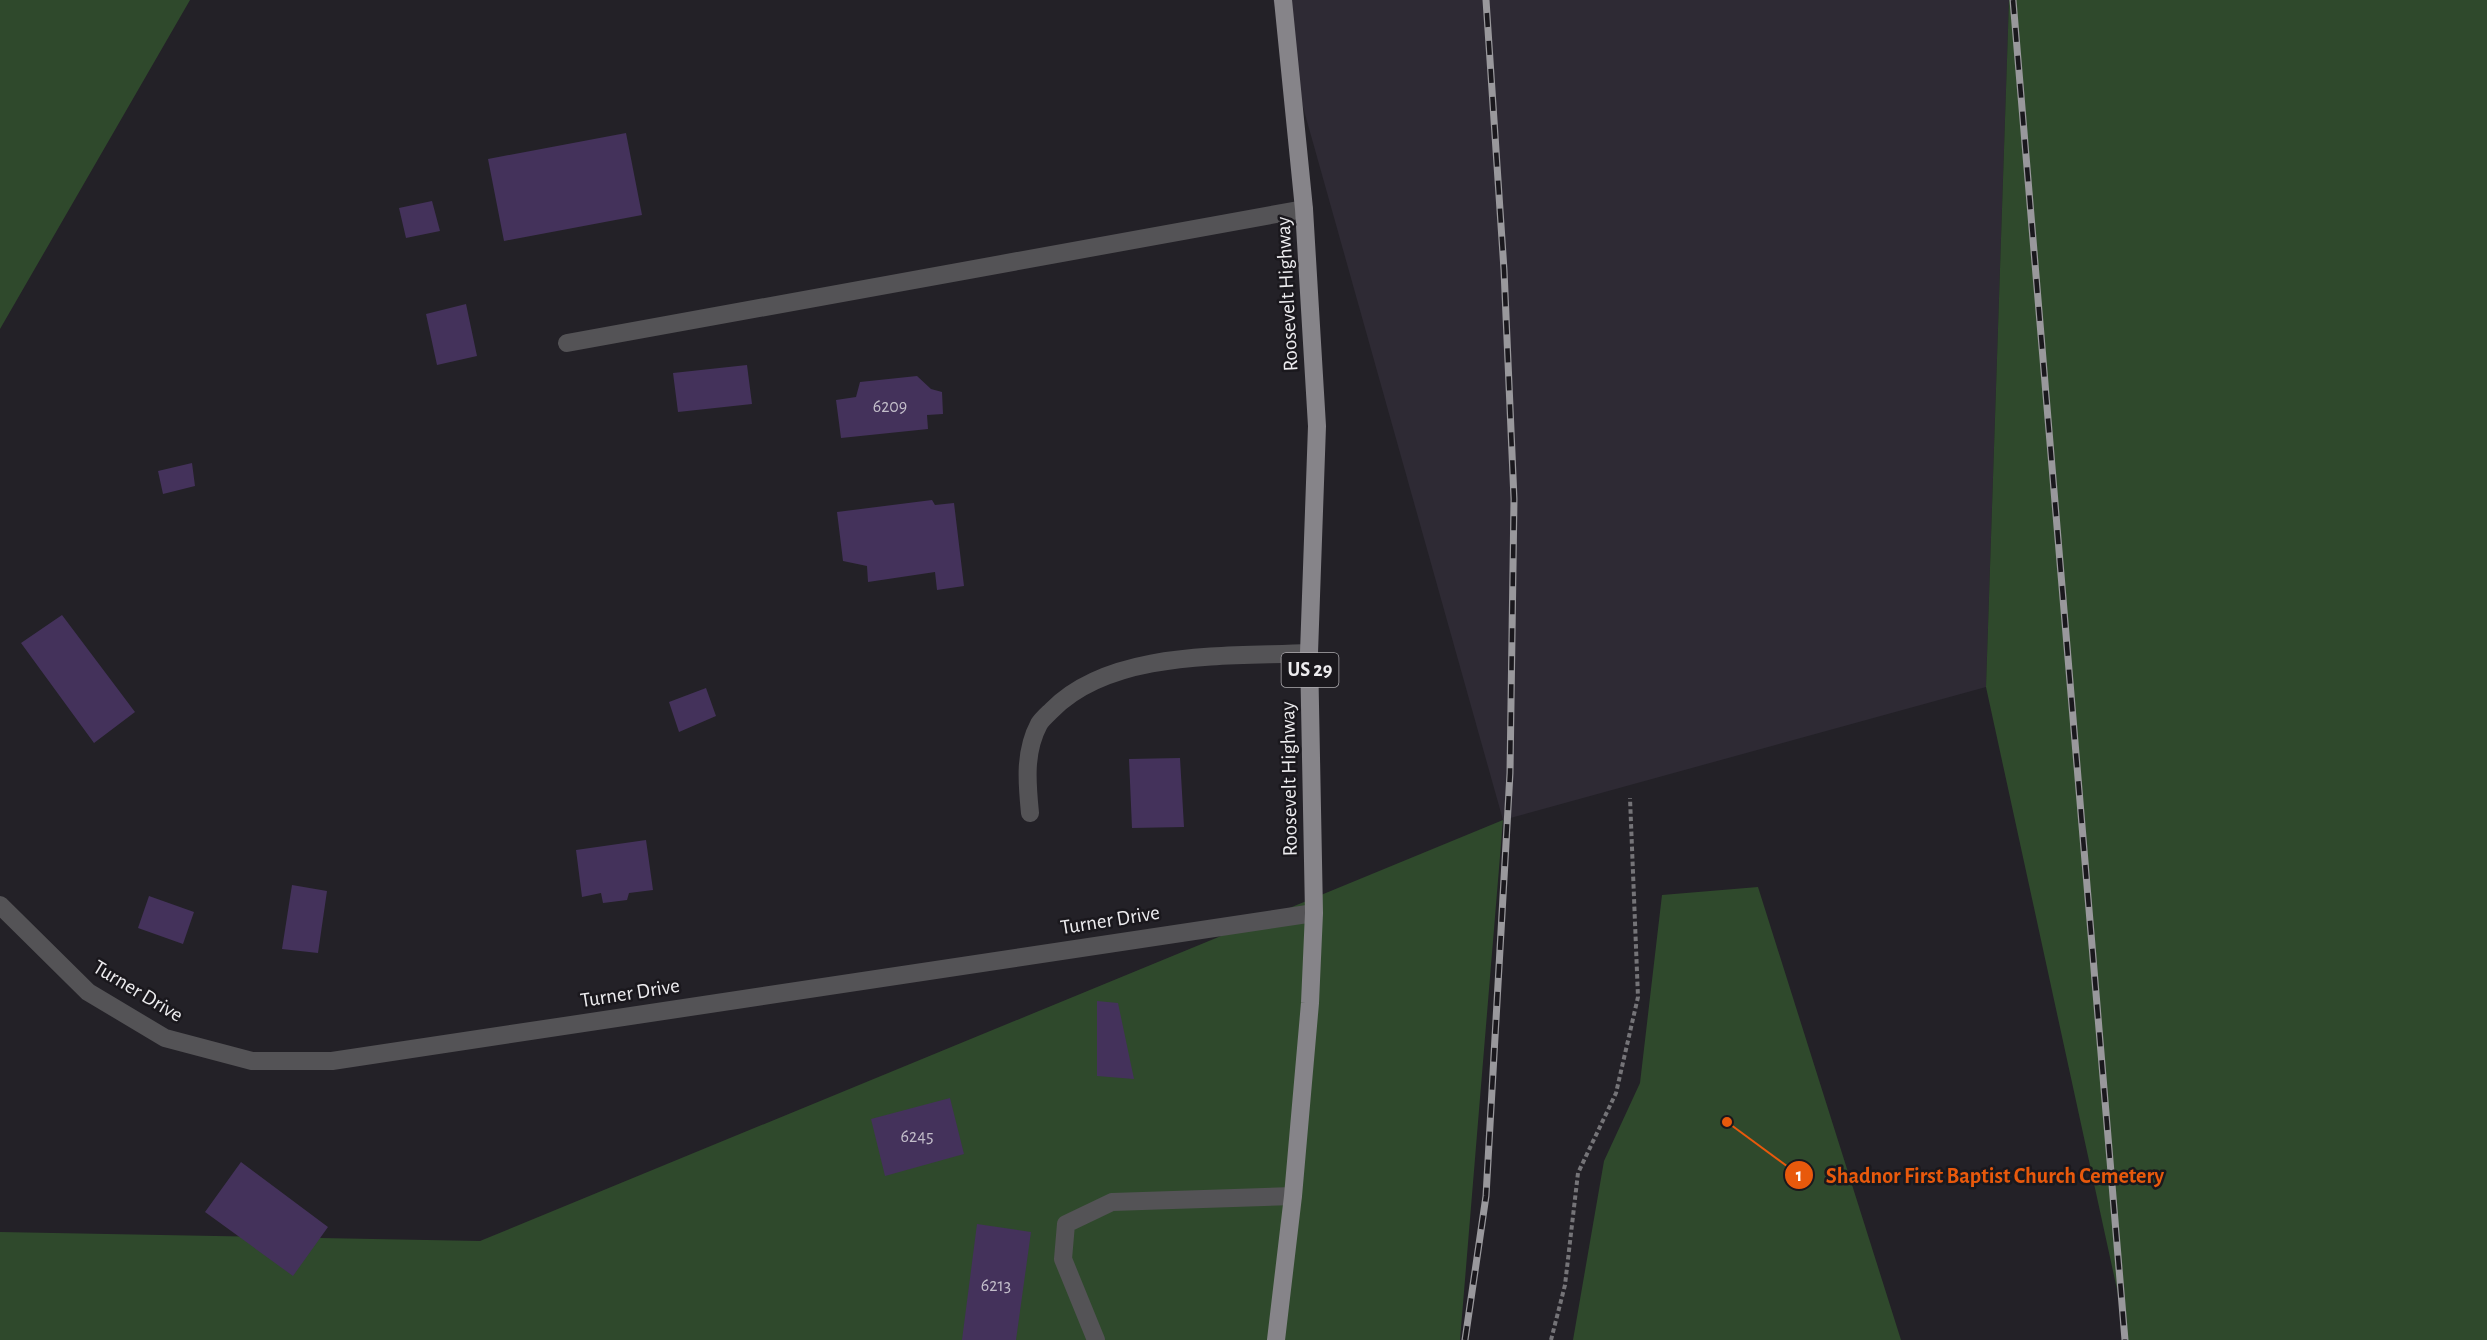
<svg xmlns="http://www.w3.org/2000/svg" width="2487" height="1340" viewBox="0 0 2487 1340" font-family="'Alegreya Sans',sans-serif">
  <rect width="100%" height="100%" fill="#232127"/>
  <!-- built -->
  <path fill="#2e2a34" d="M1273,0H2009L1986,687L1503,820Z"/>
  <!-- green -->
  <path fill="#2f492c" d="M0,0H190L0,329Z
    M2009,0H2487V1340H2128L1986,687Z
    M1503,820L1460,1340H0V1232L480,1241Z
    M1758,887L1901,1340H1573L1604,1161L1640,1083L1662,895Z"/>
  <!-- building -->
  <path fill="#44325b" d="M626,133L642,215L504,241L488,159Z
    M432,201L440,231L406,238L399,208Z
    M466,304L477,356L437,365L426,314Z
    M747,365L752,404L678,412L673,373Z
    M917,376L931,389L942,392L943,414L927,415L928,429L841,438L836,400L856,397L860,382Z
    M192,463L195,486L163,494L158,471Z
    M932,500L935,505L954,503L964,586L937,590L935,572L868,582L867,566L843,561L837,512Z
    M62,615L135,712L94,743L21,643Z
    M706,688L716,716L679,732L669,702Z
    M1180,758L1184,827L1132,828L1129,759Z
    M646,840L653,890L629,893L627,900L603,903L601,893L582,897L576,850Z
    M292,885L327,891L318,953L282,949Z
    M149,896L194,912L183,944L138,928Z
    M1097,1001L1118,1003L1134,1079L1097,1076Z
    M950,1098L964,1154L885,1176L871,1119Z
    M241,1162L328,1227L293,1276L205,1212Z
    M977,1224L1031,1232L1016,1340H962Z"/>
  <g fill="none" stroke-linecap="round" stroke-linejoin="round">
    <!-- path -->
    <path stroke="#757478" stroke-width="4" stroke-dasharray="4.5 3" stroke-linecap="butt" d="M1551,1340L1565,1285L1578,1173L1616,1093L1638,997L1630,798"/>
    <!-- service -->
    <path stroke="#545356" stroke-width="18" d="M567,343L1304,209
      M1030,813C1027,783 1024,752 1039,724C1042,719 1048,714 1052,710C1112,649 1229,657 1309,653
      M1096,1340L1063,1259L1066,1224L1112,1202L1293,1196"/>
    <!-- minor -->
    <path stroke="#545356" stroke-width="18" d="M0,905L88,992L165,1038L252,1061H332L1314,913"/>
    <!-- primary -->
    <path stroke="#868489" stroke-width="18" d="M1276,1340L1293,1196L1310,1003L1314,913L1309,653L1317,426L1304,209L1283,0"/>
    <!-- rail casing -->
    <g stroke="#99989c" stroke-width="7">
      <path id="rail" d="M2013,0L2125,1340
        M1465,1340L1486,1196L1510,773L1514,499L1504,270L1486,0"/>
    </g>
    <!-- rail -->
    <use href="#rail" stroke="#1a181d" stroke-width="4.5" stroke-dasharray="14" stroke-linecap="butt"/>
  </g>
  <g text-anchor="middle" dominant-baseline="central" stroke-width="5" stroke-linejoin="round" paint-order="stroke">
    <!-- number labels -->
    <g font-size="18" fill="#c3beca">
      <text x="890" y="407">6209</text>
      <text x="917" y="1137">6245</text>
      <text x="996" y="1286">6213</text>
    </g>
    <!-- shield labels -->
    <rect fill="#1a181d" stroke="#aeacb0" stroke-width="1.5" x="1281.5" y="653" width="57" height="34" rx="4.5"/>
    <g font-size="20" font-weight="bold" fill="#edecef">
      <text x="1310" y="670">US 29</text>
    </g>
    <!-- street labels -->
    <g font-size="21" fill="#edecef" stroke="#1a181d">
      <text transform="translate(1287 294) rotate(-93)">Roosevelt Highway</text>
      <text transform="translate(1289 779) rotate(-91)">Roosevelt Highway</text>
      <text transform="translate(1110 920) rotate(-9)">Turner Drive</text>
      <text transform="translate(138 991) rotate(31)">Turner Drive</text>
      <text transform="translate(630 993) rotate(-9)">Turner Drive</text>
    </g>
  </g>
  <!-- callouts -->
  <path fill="none" stroke="#e8590c" stroke-width="2" d="M1727 1122L1799 1175"/>
  <g fill="#e8590c" stroke="#1a181d" stroke-width="2">
    <circle cx="1727" cy="1122" r="6"/>
    <circle cx="1799" cy="1175" r="15"/>
  </g>
  <g font-size="18" text-anchor="middle" font-weight="bold" fill="#fff">
    <text x="1799" y="1181">1</text>
  </g>
  <g font-size="22" text-anchor="middle" font-weight="bold" fill="#e8590c" stroke="#1a181d" stroke-width="5" stroke-linejoin="round" paint-order="stroke">
    <text x="1995" y="1183">Shadnor First Baptist Church Cemetery</text>
  </g>
</svg>
